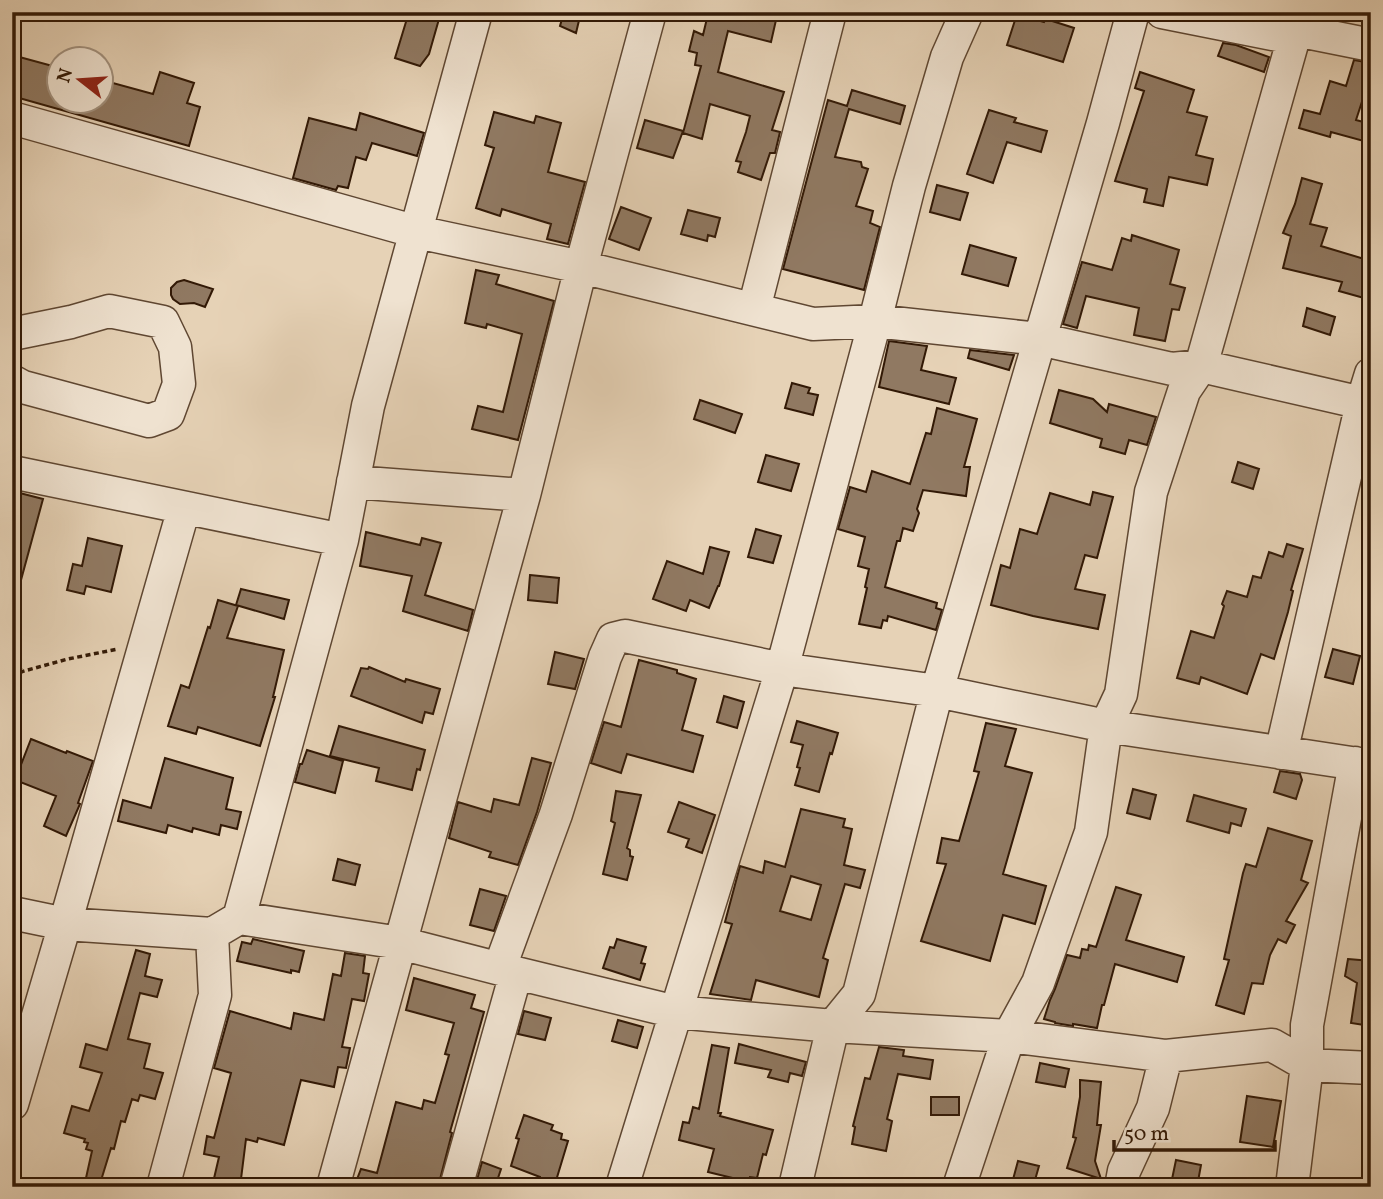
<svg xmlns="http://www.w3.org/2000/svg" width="1383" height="1199" viewBox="0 0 1383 1199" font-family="Vollkorn,serif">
  <rect width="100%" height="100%" fill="#e6d2b6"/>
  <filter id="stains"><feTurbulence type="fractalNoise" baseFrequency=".00286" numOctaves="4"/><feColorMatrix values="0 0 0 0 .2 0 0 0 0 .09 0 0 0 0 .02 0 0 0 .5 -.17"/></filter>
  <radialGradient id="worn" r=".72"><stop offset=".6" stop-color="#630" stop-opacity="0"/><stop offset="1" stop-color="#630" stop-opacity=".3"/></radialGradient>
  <!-- building -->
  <path fill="#907962" stroke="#321906" stroke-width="2" fill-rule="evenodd" d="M409,12H441L429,54L420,66L395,58Z
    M564,12H581L576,33L560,26Z
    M726,12H743L776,20L771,42L728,31L718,72L784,92L772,130L780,132L775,153H770L761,180L738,172L741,162L736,161L746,132L750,116L710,104L702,139L683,133L701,66L695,65L697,53L689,51L694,31L703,35L708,14L723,20Z
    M1017,14L1044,22L1046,19L1074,28L1063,62L1007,45Z
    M1223,43L1236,45L1269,57L1264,72L1218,56Z
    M12,55L60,68V102H102V80L153,94L160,72L194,83L187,103L200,107L189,146L12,96Z
    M1354,60L1371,63V74L1356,120L1371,124V143L1331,132L1330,137L1299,128L1304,110L1320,114L1330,81L1346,86Z
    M1140,72L1194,90L1187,112L1207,117L1196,155L1213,159L1207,185L1169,177L1163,206L1144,202L1147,189L1115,181L1144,91L1135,88Z
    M852,90L905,106L900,124L849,109L835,157L861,162L862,167L868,169L856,206L873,211L870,223L880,227L864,290L783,269L828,100L847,106Z
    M989,110L1016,118L1014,122L1047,131L1041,152L1007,142L993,183L967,174Z
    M494,112L534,123L536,116L561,123L548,172L585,182L568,244L547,239L551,224L502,209L500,216L476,208L494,148L485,145Z
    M360,113L424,133L417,156L372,143L366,160L356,157L348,188L338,186L336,190L293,178L309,118L356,130Z
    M645,120L683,131L673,158L637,148Z
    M1302,178L1322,184L1310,224L1327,228L1321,246L1371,261V277L1364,298L1339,291L1342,282L1283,268L1291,236L1283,233L1295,204Z
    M937,185L968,193L960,220L930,212Z
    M621,207L651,218L639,250L609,239Z
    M688,210L720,218L715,237L708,235L707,241L681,234Z
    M1132,235L1179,250L1170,284L1185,288L1179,310L1172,309L1165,341L1134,335L1139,308L1086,296L1077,328L1063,324L1082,262L1112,270L1122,238L1131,241Z
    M970,245L1016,258L1008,286L962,274Z
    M476,270L499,275L496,284L554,301L518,440L472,429L478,406L503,412L522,334L487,324L486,328L465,323Z
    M184,280L213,289L205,307L194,303L180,304L173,299L171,295V288L177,282Z
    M1307,308L1335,317L1330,335L1303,326Z
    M889,341L927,346L921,370L956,378L949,404L879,387Z
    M970,350L1014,355L1009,370L968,358Z
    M792,383L810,388L808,393L818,395L813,415L785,408Z
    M1059,390L1093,399L1107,412L1109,404L1156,417L1147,445L1129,440L1125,454L1100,447L1102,439L1050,423Z
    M700,400L742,414L735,433L694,419Z
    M937,408L977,419L964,467H970L966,496L923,490L917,509L919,513L913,531L903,528L900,541H897L885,587L937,603L936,608L942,610L936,630L888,616L887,621L883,620L881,628L859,624L867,588L865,587L869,569L858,566L865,537L838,529L850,487L866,492L872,471L910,484L926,433L931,434Z
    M766,455L799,464L791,491L758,482Z
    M1238,462L1259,469L1253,489L1232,482Z
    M12,491L43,499L18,591L12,590Z
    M1093,492L1113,497L1097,558L1085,555L1075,589L1105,595L1098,629L1033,616L991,605L1001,565L1010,568L1020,529L1037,534L1050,493L1090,505Z
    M756,529L781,536L773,563L748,557Z
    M366,532L420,545L422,538L441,543L425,595L473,610L468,631L403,611L412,576L360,566Z
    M88,538L122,546L111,592L86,586L84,594L67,590L73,564L82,566Z
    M1287,544L1303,549L1291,590L1293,591L1288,612L1274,659L1261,654L1247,694L1201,677L1199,684L1177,678L1191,631L1214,638L1224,606L1222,604L1227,591L1247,597L1253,576L1261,578L1269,552L1283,557Z
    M710,547L729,552L719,586H718L709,608L690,600L686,611L653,599L667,561L703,574Z
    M530,575L559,578L557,603L528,600Z
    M241,589L289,600L284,619L236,605Z
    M218,600L238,606L227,638L284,650L273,697H275L260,746L198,727L196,734L168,726L181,685L189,688L208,627L210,628Z
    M1333,649L1360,656L1353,684L1325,677Z
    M555,652L584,659L575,689L548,684Z
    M639,660L677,670V673L696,679L682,730L703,736L693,772L627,754L621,773L591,763L604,722L621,727Z
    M369,667L405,682L406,679L440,689L433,714L425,712L422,723L351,696L361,668L368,669Z
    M724,696L744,702L737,728L717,722Z
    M797,721L838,733L832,754L830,753L819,792L795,785L800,768L797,767L803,745L791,742Z
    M986,723L1016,729L1005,766L1032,773L1003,874L1046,886L1035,924L1003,915L990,961L921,941L946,864L937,863L942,838L959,841L979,772L974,771Z
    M339,726L425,750L420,770L417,769L412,790L376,781L379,768L330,756Z
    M31,739L66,753L67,751L93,761L78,803L80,804L66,836L44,826L56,796L15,780Z
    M307,750L343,761L335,793L295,782L300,764H302Z
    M165,758L233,778L226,809L241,812L237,829L221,825L219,835L193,828L192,832L168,825L166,833L118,821L123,800L151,808Z
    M532,758L551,763L537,812L518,865L489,857L491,852L449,838L458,802L491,812L494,799L519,805Z
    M1280,771L1300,774L1302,780L1296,799L1274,792Z
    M1133,789L1156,795L1150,819L1127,813Z
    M616,791L641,795L627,848L630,850V856L633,857L627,880L603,874L615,823L611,821Z
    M1194,795L1246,809L1241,826L1231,823L1229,833L1187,821Z
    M679,802L715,815L702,853L686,847L689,839L668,832Z
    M801,809L845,819L843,827L852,829L844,865L865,870L860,888L845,884L823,958L828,960L819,997L756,980L751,1000L710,994L732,924L725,922L740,866L763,873L765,861L785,867ZM791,876L821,885L811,920L780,911Z
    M1268,828L1312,841L1301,880L1308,883L1286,921L1295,925L1286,943L1278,939L1270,955L1263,984L1252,983L1244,1014L1216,1005L1229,960L1224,959L1243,873L1246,864L1256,867Z
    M338,859L360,865L355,885L333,880Z
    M1116,887L1141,895L1126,940L1184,957L1177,982L1115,964L1104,1005H1102L1097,1028L1073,1024V1026L1055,1023V1022L1044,1019L1050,1000L1055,989L1067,955L1080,958L1082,949L1088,950L1089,945L1096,947Z
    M480,889L506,896L494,931L470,925Z
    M253,939L304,951L299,972L291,970V973L237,961L242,942L251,944Z
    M617,939L646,947L641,963L645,964L640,980L603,968L610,947L614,948Z
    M136,950L150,954L145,976L162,980L157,997L140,993L128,1039L150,1044L144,1068L163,1073L155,1099L140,1095L138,1101L132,1099L125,1122L121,1121L114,1149L111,1148L99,1187H84L92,1151L86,1149L88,1143L84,1142L85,1139L64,1133L72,1106L89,1111L102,1073L80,1067L86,1044L107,1050Z
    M345,953L365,956L363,973L369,974L364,1001L352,999L342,1047L350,1048L346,1068L338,1067L334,1087L301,1080L284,1145L258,1138L257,1142L246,1139L240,1187H212L219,1157L204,1154L207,1136L214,1138L231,1073L214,1068L230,1011L291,1029L294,1013L324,1020L333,974L341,976Z
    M1348,959L1371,961V1026L1351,1023L1357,983L1345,976Z
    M414,978L475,995L471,1008L484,1012L450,1132L452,1133L438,1187H354L361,1169L377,1173L396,1102L422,1109L424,1100L435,1103L449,1055L445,1054L454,1023L406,1010Z
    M524,1011L551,1018L545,1040L518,1034Z
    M618,1020L643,1027L637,1048L612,1041Z
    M739,1044L806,1062L802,1076L790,1073L788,1082L768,1077L771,1070L735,1063Z
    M712,1045L729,1048L718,1113H721L720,1116L773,1130L766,1155L763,1154L757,1178L750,1177L749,1182L708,1172L714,1149L679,1140L683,1122L689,1123L693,1107L699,1109Z
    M879,1047L904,1050L903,1056L933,1060L930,1079L898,1074L887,1119L892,1121L886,1151L852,1144L855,1127L853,1126L865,1078L870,1079Z
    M1040,1063L1069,1069L1065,1087L1036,1082Z
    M1080,1080L1101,1082L1097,1125H1101L1095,1161L1101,1179L1067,1168L1076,1138L1073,1137L1080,1097Z
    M1247,1096L1281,1101L1273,1147L1240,1142Z
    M931,1097H959V1115H931Z
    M524,1115L553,1125L551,1130L562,1134L561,1139L568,1141L555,1184L540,1180V1177L511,1166L519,1139L516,1138Z
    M1176,1160L1201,1165L1197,1187H1183L1171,1184Z
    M1018,1161L1039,1166L1033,1187H1011Z
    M482,1162L501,1169L495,1187H475Z"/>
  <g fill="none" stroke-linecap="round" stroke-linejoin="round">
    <!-- minor casing -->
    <g stroke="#5f4732" stroke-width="35">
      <path id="minor" d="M1162,12L1293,38L1306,32L1371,45
        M12,118L417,232L581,267L813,324L875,321L1039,339L1172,369L1201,366L1371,405
        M754,309L830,12
        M12,334L71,322L109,311L163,322L175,347L179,384L168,414L149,421L23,387L12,381
        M12,472L342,540
        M353,482L524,495
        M1281,753L1362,403L1371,374
        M12,913L65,924L212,934
        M239,918L400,943L516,973
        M500,967L556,814L605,657L613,639L625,636L782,669L937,691L1106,726L1371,766
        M12,1104L65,924L184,508
        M163,1187L215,995L212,934L239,918L342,540L368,406L476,12
        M333,1187L524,495L581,267L650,12
        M456,1187L516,973L676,1012L833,1026L1009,1036L1166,1056L1272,1045L1307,1065L1371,1068
        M622,1187L782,669L875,321L909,186L947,57L967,12
        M795,1187L833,1026L859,994L937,691L1103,123L1133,12
        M959,1187L1009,1036L1038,983L1091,832L1106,726L1121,694L1151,492L1184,391L1201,366L1301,12
        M1121,1187L1124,1171L1153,1108L1166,1056
        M1292,1187L1307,1065V1025L1355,763"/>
    </g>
    <!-- path -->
    <path stroke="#321906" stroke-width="3.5" stroke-dasharray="5 3.5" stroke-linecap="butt" d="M12,668L22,670
      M12,676L24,671L68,659L118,649"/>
    <!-- minor -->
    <use href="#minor" stroke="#efe2d0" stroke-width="32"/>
  </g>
  <!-- margin -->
  <rect width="1383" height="1199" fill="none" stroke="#e6d2b6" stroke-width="42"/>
  <rect x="14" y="14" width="1355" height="1171" fill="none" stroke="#321906" stroke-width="3.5"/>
  <rect x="21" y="21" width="1341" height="1157" fill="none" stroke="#321906" stroke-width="2"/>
  <!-- north arrow -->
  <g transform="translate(80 80) rotate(287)"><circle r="33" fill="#efe2d0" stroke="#a3927f" stroke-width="2"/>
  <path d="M0-5L12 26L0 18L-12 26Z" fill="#8f2418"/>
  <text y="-10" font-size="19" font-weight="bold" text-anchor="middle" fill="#321906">N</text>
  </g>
  <!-- scale -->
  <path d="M1114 1140v10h161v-10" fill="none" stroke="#321906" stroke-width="3.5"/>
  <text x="1124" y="1140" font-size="21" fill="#321906" stroke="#efe2d0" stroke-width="5" paint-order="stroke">50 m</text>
  <rect width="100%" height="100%" filter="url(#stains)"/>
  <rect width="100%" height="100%" fill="url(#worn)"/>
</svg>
